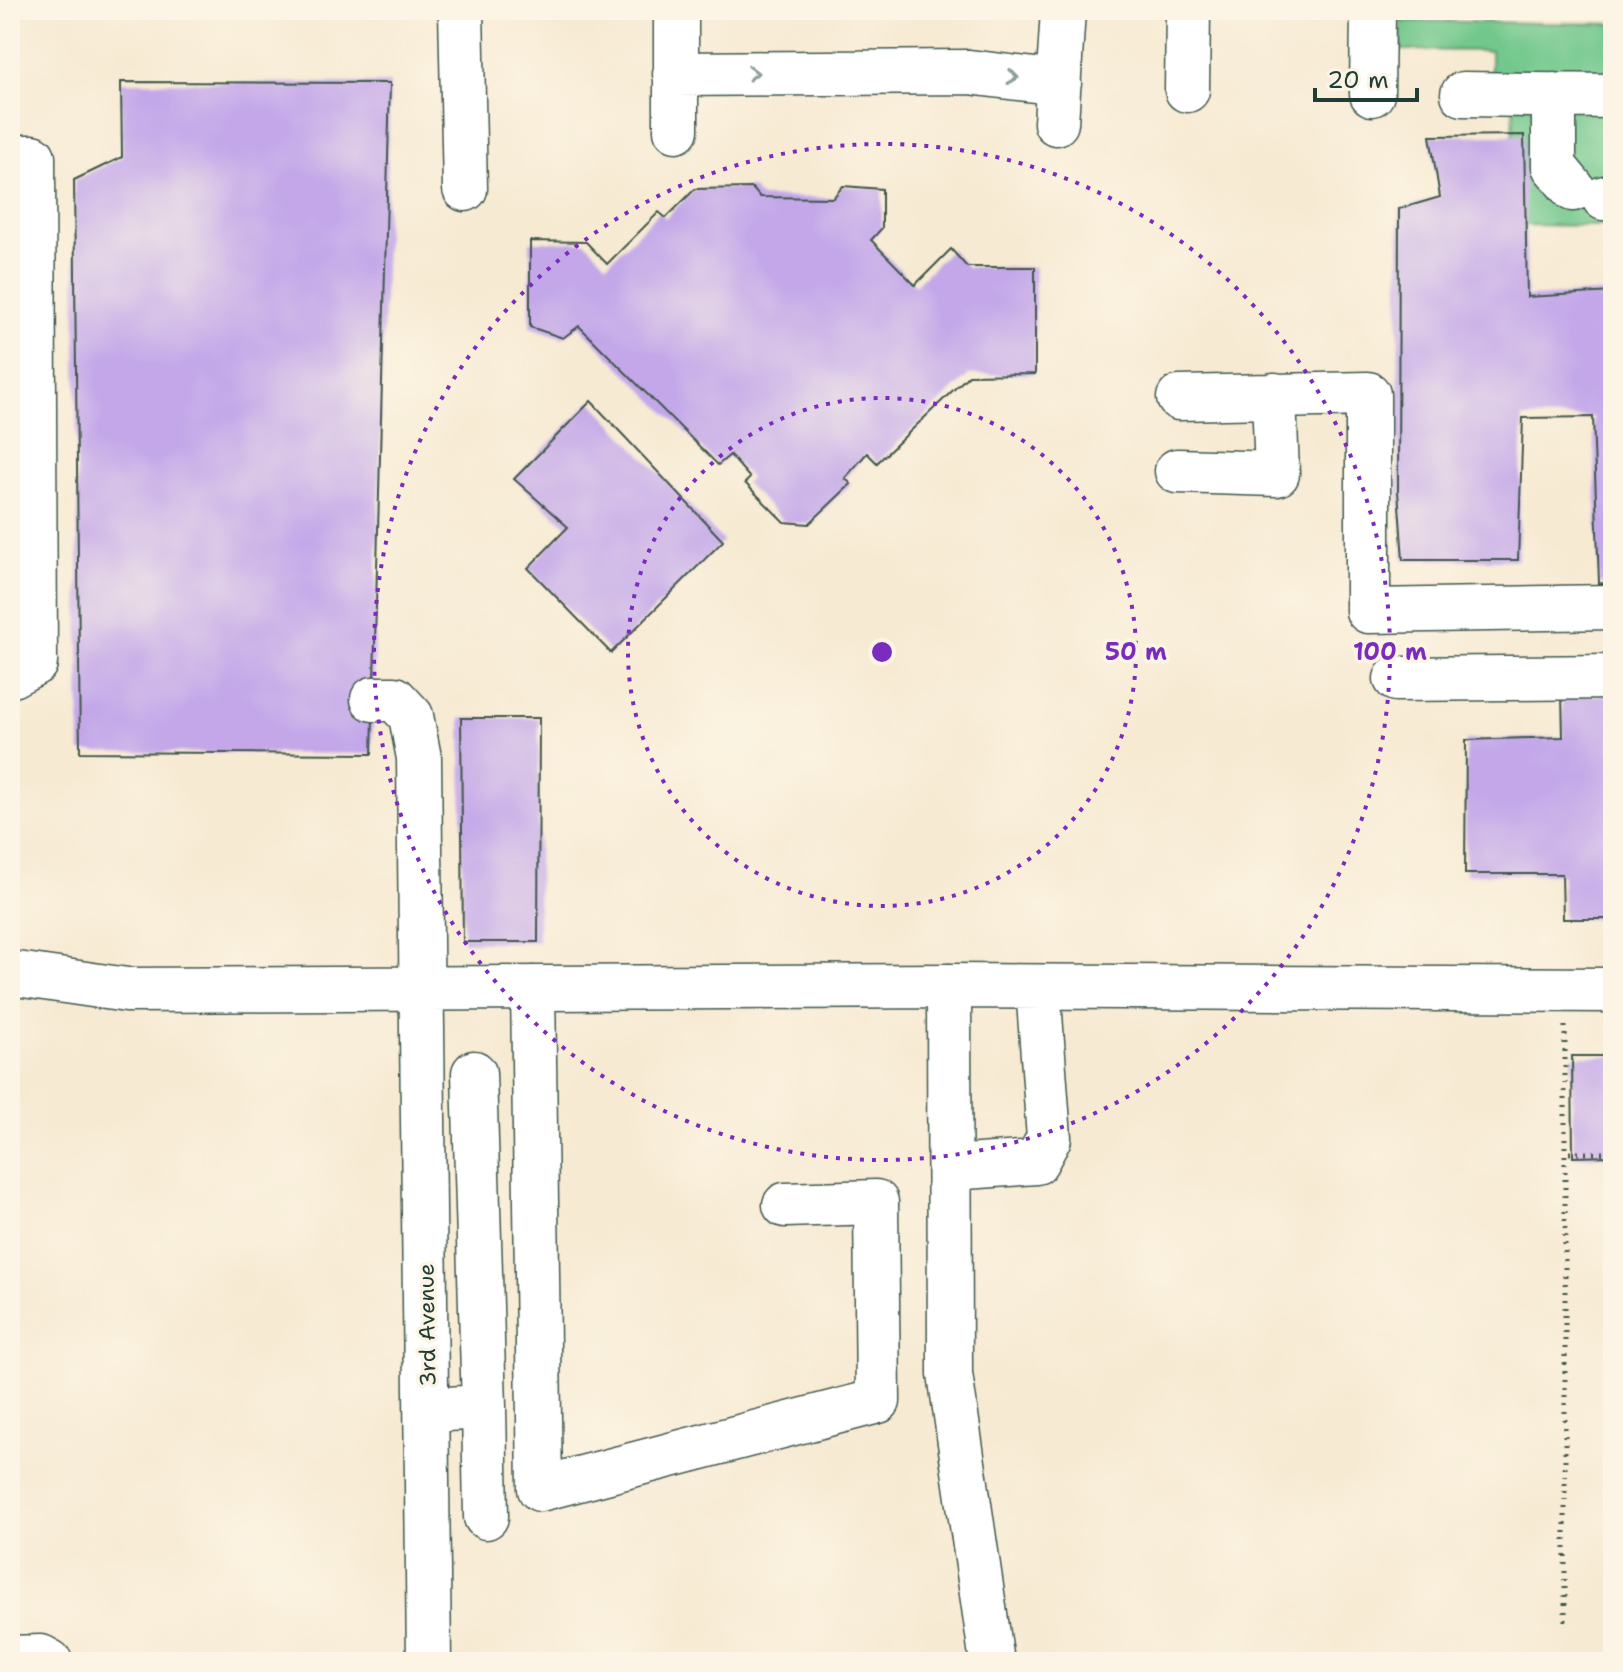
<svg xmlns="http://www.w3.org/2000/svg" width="1623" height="1672" viewBox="0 0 1623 1672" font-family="'Shantell Sans',sans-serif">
  <rect width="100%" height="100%" fill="#fcf5e5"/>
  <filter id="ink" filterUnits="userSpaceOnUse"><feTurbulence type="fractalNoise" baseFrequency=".0125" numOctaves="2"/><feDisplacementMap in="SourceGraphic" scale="16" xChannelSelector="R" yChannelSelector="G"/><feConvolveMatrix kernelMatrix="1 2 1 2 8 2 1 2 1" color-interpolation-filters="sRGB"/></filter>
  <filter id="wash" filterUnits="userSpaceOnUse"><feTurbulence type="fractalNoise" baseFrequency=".006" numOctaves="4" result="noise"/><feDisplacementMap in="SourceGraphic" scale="32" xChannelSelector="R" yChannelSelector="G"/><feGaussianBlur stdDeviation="1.8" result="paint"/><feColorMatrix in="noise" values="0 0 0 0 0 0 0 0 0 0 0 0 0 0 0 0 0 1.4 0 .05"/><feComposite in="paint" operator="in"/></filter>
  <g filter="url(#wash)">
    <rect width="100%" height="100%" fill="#f7ead3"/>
    <!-- green -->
    <path fill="#71c78c" stroke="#488260" stroke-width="2" d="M1401,21L1613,24V226L1512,225L1514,75L1491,74V51L1401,50Z"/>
    <g id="blocks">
      <!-- building -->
      <path fill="#c3a7e9" d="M121,82L390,83L372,754L80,752L74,180L122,157Z
        M1524,135L1527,297L1613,292V584L1599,583L1593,417L1523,418L1518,560H1403L1398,491L1399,209L1440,197L1430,136Z
        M843,186L882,189V228L871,240L915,285L951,249L967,267H1035V374L969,375L877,463L867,453L845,478L851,484L809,524L784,522L745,483L750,478L730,455L718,465L579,326L563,338L530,327V241L586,242L607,264L659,212L666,218L695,189L752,188L760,197L833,198Z
        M591,401L723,541L611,653L528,568L568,527L514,479Z
        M1562,695H1611L1613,919H1563L1562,874H1465L1466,740L1563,737Z
        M461,718H539L538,942H463Z
        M1572,1056H1613V1156L1573,1157Z"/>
    </g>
  </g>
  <g filter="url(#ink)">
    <use href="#blocks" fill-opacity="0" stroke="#3f574c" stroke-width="2"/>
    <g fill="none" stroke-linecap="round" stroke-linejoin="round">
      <!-- minor casing -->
      <g stroke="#3f574c" stroke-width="47">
        <path id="minor" d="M461,10L465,189
          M675,74L969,72L1059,83
          M1187,90L1188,10
          M1372,94L1373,10
          M1463,94L1613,96
          M1554,95V166L1573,189
          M1056,123L1063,10
          M676,130V10
          M10,157H33L35,663L10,676
          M1604,198L1613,197
          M1179,398L1368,394V611L1613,607
          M1177,471L1277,474L1274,395
          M1396,679L1613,677
          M373,699H395L411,716L419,758L429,1662
          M10,973L127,990L949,986L1613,990
          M949,986L950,1374L992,1662
          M533,988L540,1489L878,1401L876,1202L785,1205
          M951,1168L1036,1162L1049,1138L1038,987
          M484,1407L486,1517
          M428,1410L484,1407L474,1073
          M10,1658L41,1657L50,1662"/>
      </g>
      <!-- path -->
      <path stroke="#3f574c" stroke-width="5" stroke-dasharray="2 6" stroke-linecap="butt" d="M1565,1026V1153
        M1565,1621V1153H1613"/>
      <!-- minor -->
      <use href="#minor" stroke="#fff" stroke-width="44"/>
    </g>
    <!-- one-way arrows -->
    <defs><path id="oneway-chevron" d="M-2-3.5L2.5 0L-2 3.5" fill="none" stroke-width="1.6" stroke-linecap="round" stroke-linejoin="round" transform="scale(2)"/></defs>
    <g stroke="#8f9e9a">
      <use href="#oneway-chevron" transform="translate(753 73) rotate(-1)"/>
      <use href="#oneway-chevron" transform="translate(1013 77) rotate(7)"/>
    </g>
  </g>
  <!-- distance rings -->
  <g fill="none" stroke="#7b2cbf" stroke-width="4" stroke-dasharray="4 8">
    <circle cx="882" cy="652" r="254"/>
    <circle cx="882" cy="652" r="508"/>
  </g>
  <g text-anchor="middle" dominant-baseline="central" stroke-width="7" stroke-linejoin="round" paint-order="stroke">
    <!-- street labels -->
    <g font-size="22" fill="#1f3d34" stroke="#fcf5e5">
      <text transform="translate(427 1325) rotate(-91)">3rd Avenue</text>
    </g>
  </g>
  <circle cx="882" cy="652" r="12" fill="#7b2cbf" stroke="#fcf5e5" stroke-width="4"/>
  <g font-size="24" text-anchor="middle" font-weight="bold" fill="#7b2cbf" stroke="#fcf5e5" stroke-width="7" stroke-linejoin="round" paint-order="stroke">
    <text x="1136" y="660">50 m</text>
    <text x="1390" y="660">100 m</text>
  </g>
  <!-- margin -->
  <rect width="1623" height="1672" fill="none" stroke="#fcf5e5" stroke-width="40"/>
  <!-- scale -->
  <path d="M1315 88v12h102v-12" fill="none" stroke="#1f3d34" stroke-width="4"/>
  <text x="1327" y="88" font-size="24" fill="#1f3d34" stroke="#fcf5e5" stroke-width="6" paint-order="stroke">20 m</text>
</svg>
